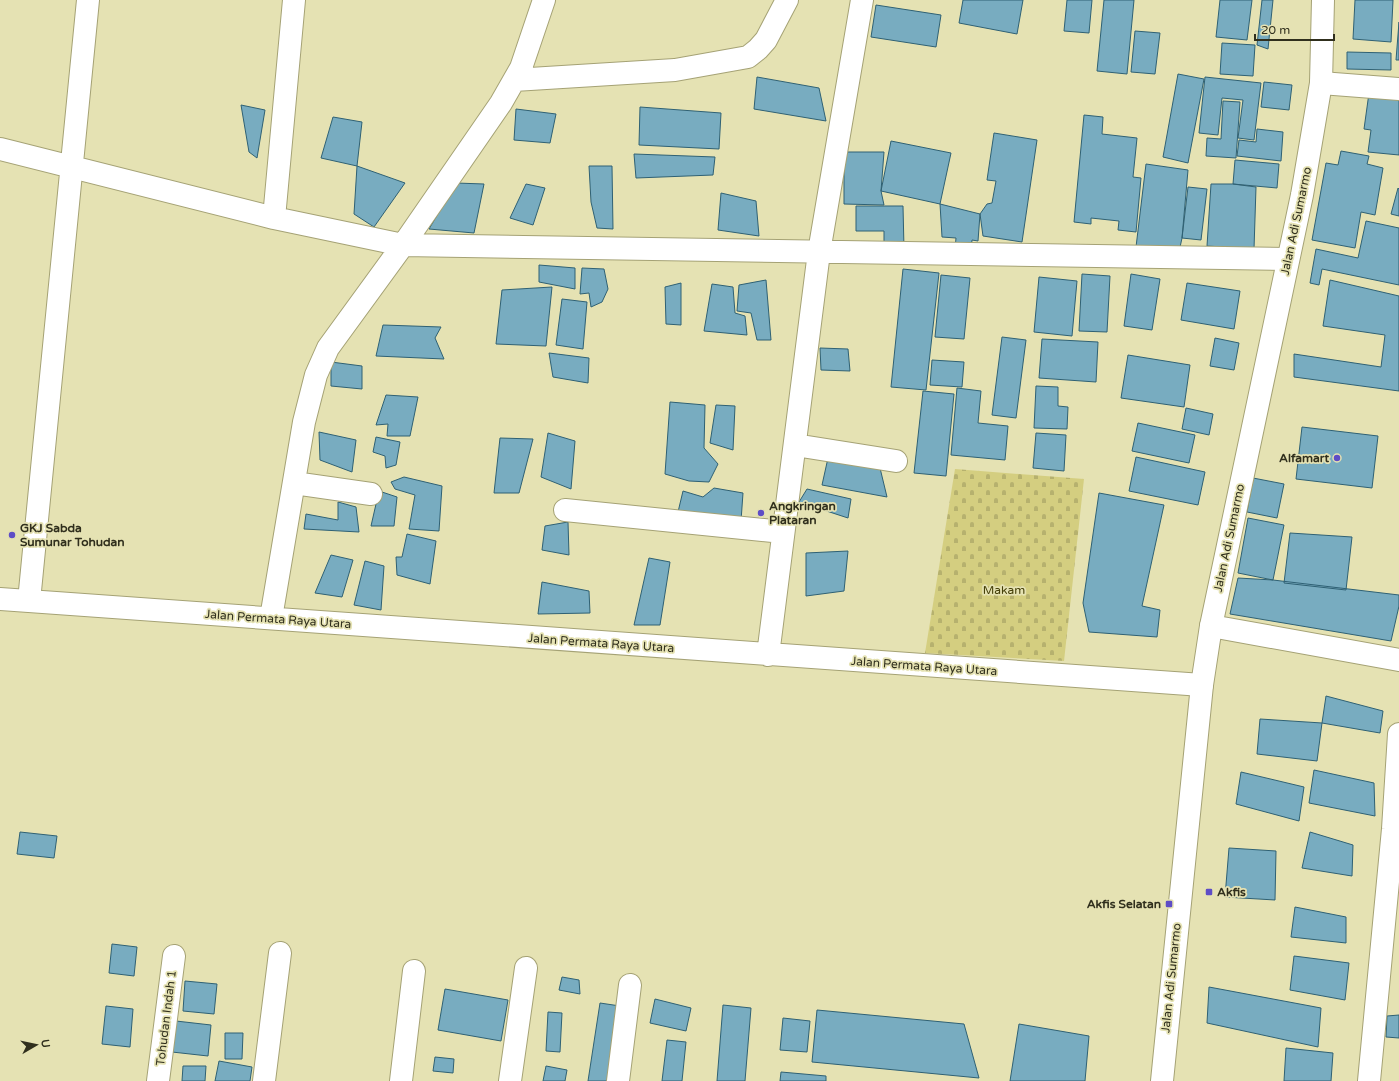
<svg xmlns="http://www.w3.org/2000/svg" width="1399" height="1081" viewBox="0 0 1399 1081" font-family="'Varela Round',sans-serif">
  <defs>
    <pattern id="cemetery-stones" width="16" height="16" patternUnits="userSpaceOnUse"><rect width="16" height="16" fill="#d4ce80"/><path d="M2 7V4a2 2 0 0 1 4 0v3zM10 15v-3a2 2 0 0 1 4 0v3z" fill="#b6b16e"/></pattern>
  </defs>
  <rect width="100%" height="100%" fill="#e5e2b3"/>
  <!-- cemetery -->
  <path fill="url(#cemetery-stones)" d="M955,469L1084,479L1064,661L925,653Z"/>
  <!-- building -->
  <path fill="#78acc0" stroke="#2f6174" d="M963,0H1023L1017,34L959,23Z
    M1067,0H1092L1089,33L1064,31Z
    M1104,0H1134L1127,74L1097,71Z
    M1220,0H1252L1247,40L1216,37Z
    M1262,0H1273L1268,49L1257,45Z
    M1355,0H1393L1391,42L1353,39Z
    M876,5L941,15L936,47L871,37Z
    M1399,22V60H1396Z
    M1135,31L1160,33L1155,74L1131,72Z
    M1222,43L1255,45L1253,76L1220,74Z
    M1347,52L1391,53V70L1347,69Z
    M1178,74L1204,79L1188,163L1163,157Z
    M757,77L819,88L826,121L754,109Z
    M1205,77L1261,83L1254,140L1238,138L1243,100L1222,98L1218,135L1199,133Z
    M1264,82L1292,85L1289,110L1261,107Z
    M1369,93L1399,96V155L1368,152L1371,130L1364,129Z
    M1223,101L1240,102L1236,158L1206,156L1207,138L1221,139Z
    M241,105L265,110L257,158L249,152Z
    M640,107L721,113L719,149L639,145Z
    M516,109L556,114L550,143L514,140Z
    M1084,115L1103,117L1102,134L1137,138L1133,177L1141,178L1136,232L1118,230L1119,221L1091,218V224L1074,222Z
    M333,117L362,122L357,166L321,158Z
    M1257,129L1283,132L1281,161L1237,156L1239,140L1256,142Z
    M994,133L1037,140L1022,242L983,236L980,214L987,204L992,203L996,181L987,180Z
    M891,141L951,153L940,204L881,191Z
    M1341,151L1369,156L1367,164L1383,168L1375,215L1361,212L1355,248L1312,240L1326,163L1338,165Z
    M844,152H884L881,191L884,205L844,204Z
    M634,154L715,157L713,175L636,178Z
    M1235,160L1279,164L1277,188L1233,184Z
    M1146,164L1188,170L1182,238L1179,252L1136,247Z
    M357,166L405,183L374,227L354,214Z
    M589,166H612L613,229L597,228L591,202Z
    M456,183L484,184L474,233L429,229Z
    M526,184L545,188L533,225L510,218Z
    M1211,184H1233L1256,187L1254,249L1207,246Z
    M1188,187L1207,189L1201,240L1182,238Z
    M1398,188L1399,189V216L1391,214Z
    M721,193L756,201L759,236L718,230Z
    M940,204L980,214L978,241L972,240L971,251L955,249L956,238L942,237Z
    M856,206H903L904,249H884V231H856Z
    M1366,221L1399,228V285L1322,269L1319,285L1310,283L1316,249L1358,258Z
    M539,265L575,268V289L539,282Z
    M582,268L604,269L608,289L602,302L591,307L589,293L580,294Z
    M903,269L939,273L926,390L891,387Z
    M1082,274L1110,276L1107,332L1079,331Z
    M1131,274L1160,279L1152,330L1124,326Z
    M941,275L970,278L964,339L935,337Z
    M1039,277L1077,281L1072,336L1034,332Z
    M766,280L771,340H757L751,313L737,311L739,285Z
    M1330,280L1399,296V391L1294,377V354L1381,367L1385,335L1323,326Z
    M681,283V325L666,324L665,287Z
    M1187,283L1240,291L1234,329L1181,320Z
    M712,284L733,287L735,313L745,316L747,335L704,331Z
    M552,287L546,346L496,344L502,290Z
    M562,299L587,302L583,349L556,345Z
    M383,325L441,327L435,338L444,359L376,356Z
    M1002,337L1026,340L1016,418L992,415Z
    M1215,338L1239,343L1234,370L1210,366Z
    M1042,339L1098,342L1096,382L1039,378Z
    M820,348L848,349L850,371L821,370Z
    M549,353L589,358L588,383L553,377Z
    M1128,355L1190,365L1184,407L1121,398Z
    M932,360L964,362L962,387L930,385Z
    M331,362L362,366V389L331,386Z
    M1036,386L1058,387V406L1068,407L1067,429L1034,428Z
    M957,388L981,391L978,423L1008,426L1005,460L951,455Z
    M923,391L954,394L946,476L914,473Z
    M386,395L418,397L410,436H387L388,424L376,425Z
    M670,402L705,405L704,448L718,464L709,482L689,481L665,474Z
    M716,405L735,406L733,450L710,443Z
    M1186,408L1213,414L1209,435L1182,429Z
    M1138,423L1195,435L1189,463L1132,451Z
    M1302,427L1378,436L1372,488L1296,479Z
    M319,432L356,440L352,472L320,460Z
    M548,433L575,441L571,489L541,477Z
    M1036,433L1066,435L1064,471L1033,468Z
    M376,437L400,442L396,465L386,468L385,456L373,452Z
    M500,438L533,439L519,493H494Z
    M1136,457L1205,472L1198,505L1129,491Z
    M828,458L880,468L887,497L822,485Z
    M404,477L442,486L439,531L409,529L415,495L395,489L391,482Z
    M1253,478L1284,484L1277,518L1247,512Z
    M714,488L743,493L741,521L678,512L683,491L703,497Z
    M807,489L851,499L848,518L799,502Z
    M379,491L397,497L394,526H371Z
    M1099,493L1164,505L1142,606L1160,610L1157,637L1089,632L1083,603Z
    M338,502L356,507L359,532L304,529L306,514L338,520Z
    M1248,518L1284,525L1273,580L1238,573Z
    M568,522L569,555L542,550L545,526Z
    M1290,533L1352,537L1346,590L1284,583Z
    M407,534L436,541L430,584L397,575L396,557H402Z
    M848,551L844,591L806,596V553Z
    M331,555L353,560L342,597L315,593Z
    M649,558L670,562L660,625H634Z
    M365,561L384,566L381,610L354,605Z
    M1238,578L1273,580L1399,595V606L1391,641L1230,614Z
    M542,582L589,591L590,613L538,614Z
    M1326,696L1383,711L1380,733L1322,723Z
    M1260,719L1322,723L1317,761L1257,754Z
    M1314,770L1374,783L1375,816L1309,803Z
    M1241,772L1304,787L1299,821L1236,804Z
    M20,832L57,836L54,858L17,854Z
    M1310,832L1353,845L1352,876L1302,868Z
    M1229,848L1276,851L1275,900L1225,897Z
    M1295,907L1346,917V943L1291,937Z
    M112,944L137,947L134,976L109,973Z
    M1294,956L1349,963L1345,1000L1290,990Z
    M562,977L579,980L580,994L559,990Z
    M185,981L217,984L214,1014L183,1011Z
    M1209,987L1321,1008L1318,1047L1207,1023Z
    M445,989L508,1000L501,1041L438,1030Z
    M655,999L691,1008L686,1031L650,1023Z
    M600,1003L620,1006L610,1081H588Z
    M723,1005L751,1008L745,1081H717Z
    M106,1006L133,1009L130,1047L102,1044Z
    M817,1010L964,1024L979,1078L812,1062Z
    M548,1012L562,1013L560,1052L546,1051Z
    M1399,1015V1038L1386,1037L1387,1016Z
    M783,1018L810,1021L807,1052L780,1050Z
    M176,1021L211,1025L208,1056L172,1052Z
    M1019,1024L1089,1036L1085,1081H1010Z
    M225,1033H243L242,1059H225Z
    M667,1040L686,1042L682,1081H662Z
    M1286,1048L1333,1053L1331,1081H1284Z
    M435,1057L454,1059L453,1073L433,1071Z
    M219,1061L252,1067L250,1081H215Z
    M183,1066H206L205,1081H182Z
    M546,1066L567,1070L565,1081H543Z
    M781,1072L826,1076V1081H780Z"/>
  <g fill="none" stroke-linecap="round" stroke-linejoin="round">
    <!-- street casing -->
    <g stroke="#a5a275" stroke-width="24">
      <path id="street" d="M514,80L675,70L748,57L758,49L766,40L787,0
        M1321,83L1399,89
        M0,149L274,218L403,245L1288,259
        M274,218L294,0
        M795,445L896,461
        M294,483L371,494
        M565,510L783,532
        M0,599L1202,685
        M29,601L88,0
        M271,618L304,422L316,375L328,348L403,245L501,103L521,68L544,0
        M1211,626L1399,660
        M768,655L819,252L862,0
        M158,1081L174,956
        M264,1081L280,953
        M401,1081L414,971
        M510,1081L526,968
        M618,1081L630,985
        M1369,1081L1393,829L1399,734"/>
    </g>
    <!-- secondary casing -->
    <g stroke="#a5a275" stroke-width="24">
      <path id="secondary" d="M1162,1081L1202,685L1211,626L1302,195L1321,83L1323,0"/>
    </g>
    <!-- street -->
    <use href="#street" stroke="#fff" stroke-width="22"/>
    <!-- secondary -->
    <use href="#secondary" stroke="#fff" stroke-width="22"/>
  </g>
  <!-- markers -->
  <g fill="#5e4dc6" stroke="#e5e2b3" stroke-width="1.5">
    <circle cx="1337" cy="458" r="4"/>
    <circle cx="761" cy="513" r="4"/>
    <circle cx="12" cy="535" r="4"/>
    <rect x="1205" y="888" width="8" height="8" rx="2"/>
    <rect x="1165" y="900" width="8" height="8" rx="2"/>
  </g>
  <g text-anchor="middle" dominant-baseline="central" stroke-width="3.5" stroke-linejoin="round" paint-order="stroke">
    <!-- street labels -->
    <g font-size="12" fill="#302f1d" stroke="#e5e2b3">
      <text transform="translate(1296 221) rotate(-78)">Jalan Adi Sumarmo</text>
      <text transform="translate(1229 538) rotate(-78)">Jalan Adi Sumarmo</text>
      <text transform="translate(278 619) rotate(4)">Jalan Permata Raya Utara</text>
      <text transform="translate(601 643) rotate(4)">Jalan Permata Raya Utara</text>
      <text transform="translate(924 666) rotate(4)">Jalan Permata Raya Utara</text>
      <text transform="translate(1171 978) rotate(-84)">Jalan Adi Sumarmo</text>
      <text transform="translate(166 1018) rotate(-83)">Tohudan Indah 1</text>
    </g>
    <!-- poi labels -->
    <g font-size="12" font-weight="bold" fill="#302f1d" stroke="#e5e2b3" text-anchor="start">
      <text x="1329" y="458" text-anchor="end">Alfamart</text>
      <text x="769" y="506">Angkringan<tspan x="769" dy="14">Plataran</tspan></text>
      <text x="20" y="528">GKJ Sabda<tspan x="20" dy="14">Sumunar Tohudan</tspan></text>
      <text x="1217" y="892">Akfis</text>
      <text x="1161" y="904" text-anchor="end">Akfis Selatan</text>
    </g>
    <!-- park labels -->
    <g font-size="12" fill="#454009" stroke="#e5e2b3">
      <text x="1004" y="590">Makam</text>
    </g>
  </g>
  <!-- north arrow -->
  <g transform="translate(36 1045) rotate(81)" stroke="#e5e2b3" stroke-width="3" paint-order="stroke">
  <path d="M0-3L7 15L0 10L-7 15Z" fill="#302f1d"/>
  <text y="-6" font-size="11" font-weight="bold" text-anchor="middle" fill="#302f1d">U</text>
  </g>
  <!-- scale -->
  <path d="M1255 34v6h79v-6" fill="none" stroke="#302f1d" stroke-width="2"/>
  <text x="1261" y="34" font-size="12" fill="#302f1d" stroke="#e5e2b3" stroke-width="3" paint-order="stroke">20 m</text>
</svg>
